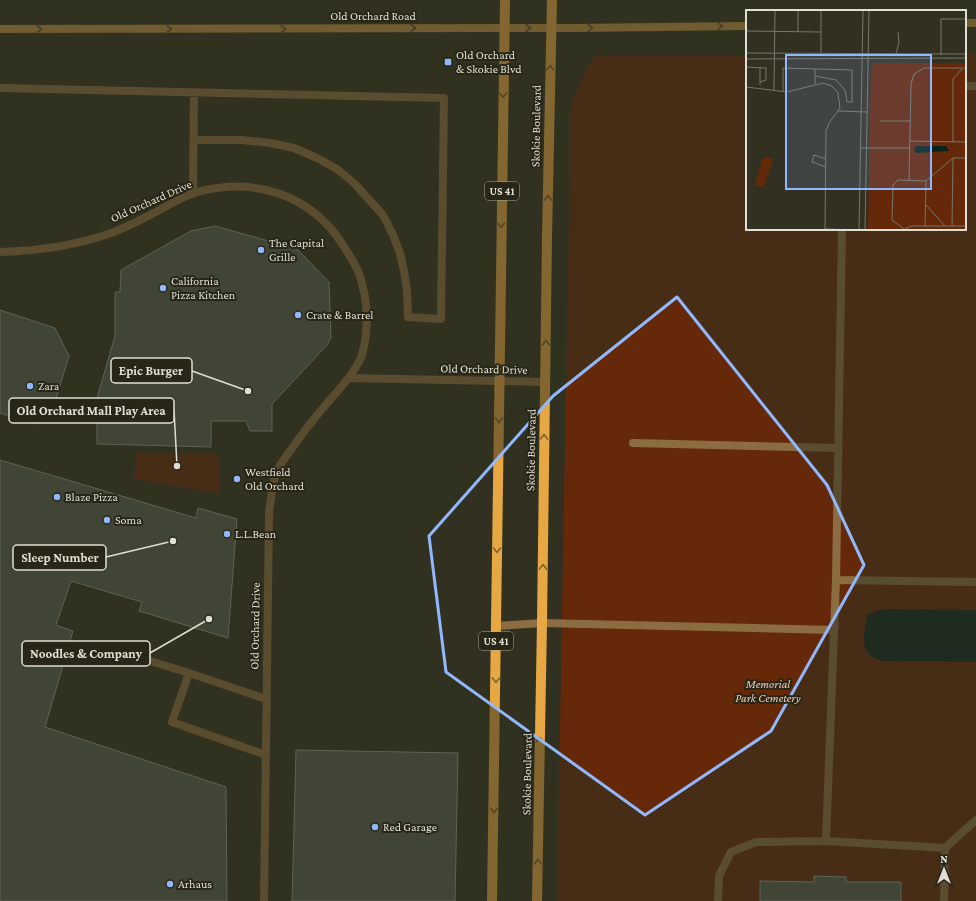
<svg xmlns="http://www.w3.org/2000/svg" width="976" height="901" viewBox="0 0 976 901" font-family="'Crimson Pro',serif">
  <rect width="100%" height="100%" fill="#323121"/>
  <!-- green -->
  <path fill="#65290a" d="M965,54H976V901H557L571,103L587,67L597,55H747V229H965Z
    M136,453L218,454L220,494L134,479Z"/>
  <!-- water -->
  <path fill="#08251c" d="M889,609L976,610V662L882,661C867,656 864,651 864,636C865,627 865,622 868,614L876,611Z"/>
  <!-- building -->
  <path fill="#525d4e" stroke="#939f8e" d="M215,226L297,249L329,282L331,338L327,345L272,404V431H250L246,421H211V447L97,444V398L115,336V292H120L121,270L191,231Z
    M0,310L55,328L69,356L50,419L38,416L37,424L0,413Z
    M0,460L196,518L198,508L237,519L228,638L139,611L142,602L71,581L56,625L73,631L45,727L226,787L227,901H0Z
    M296,750L458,753L455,901H292Z
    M814,876L846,877V882H901V901H760V881L814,882Z"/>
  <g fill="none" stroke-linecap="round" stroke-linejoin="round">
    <!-- lane -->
    <path stroke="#8c6d41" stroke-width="8" d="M965,86H976
      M0,88L444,98L441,319L408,317L407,290L404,271L400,253L393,235L383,215L354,183L337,169L317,158L294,148L270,143L241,140H194
      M193,194L194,93
      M0,252C38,251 78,245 114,232C131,225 147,217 163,208C172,203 183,197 194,193C251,176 310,193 343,245C348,253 354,262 358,271C360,275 361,280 362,284C369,308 368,331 362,355C361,359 358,363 356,367C348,380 339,390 329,401C316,416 304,431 293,447C287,455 280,464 276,473C272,485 271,500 269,513L264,901
      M349,378L545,382
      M633,443L838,448
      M836,580L976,582
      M497,626L542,623L833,630
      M121,652L189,673
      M266,755L172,722L189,673L266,699
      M826,841L836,580L842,229
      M945,848L976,820
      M718,901L719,876L731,852L756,842L826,841L945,848L944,901"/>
    <!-- secondary -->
    <path stroke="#bf8e44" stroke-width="8" d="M965,23H976
      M0,29L575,28L747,26"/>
    <!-- primary -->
    <path stroke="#e7a743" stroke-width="10" d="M492,901L505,0
      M537,901L542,623L547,237L552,0"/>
  </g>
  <!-- one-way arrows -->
  <defs><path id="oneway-chevron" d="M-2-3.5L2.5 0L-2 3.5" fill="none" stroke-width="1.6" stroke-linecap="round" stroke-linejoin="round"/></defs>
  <g stroke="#645029">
    <use href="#oneway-chevron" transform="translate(720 26) rotate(-1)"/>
    <use href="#oneway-chevron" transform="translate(413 28)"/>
    <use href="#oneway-chevron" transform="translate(528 28)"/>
    <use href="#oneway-chevron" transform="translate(590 28) rotate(-1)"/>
    <use href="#oneway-chevron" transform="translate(39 29)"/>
    <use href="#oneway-chevron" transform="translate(169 29)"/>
    <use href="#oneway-chevron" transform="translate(283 29)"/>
  </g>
  <g stroke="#7e612b">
    <use href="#oneway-chevron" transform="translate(550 68) rotate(-89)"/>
    <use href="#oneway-chevron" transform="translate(503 95) rotate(91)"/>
    <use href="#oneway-chevron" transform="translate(548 198) rotate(-89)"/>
    <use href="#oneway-chevron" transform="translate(501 225) rotate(91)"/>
    <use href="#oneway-chevron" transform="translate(546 343) rotate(-89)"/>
    <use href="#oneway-chevron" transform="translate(499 420) rotate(91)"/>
    <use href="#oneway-chevron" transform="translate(544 437) rotate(-89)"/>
    <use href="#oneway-chevron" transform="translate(497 550) rotate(91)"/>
    <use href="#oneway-chevron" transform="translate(543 567) rotate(-89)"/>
    <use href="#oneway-chevron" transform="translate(496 680) rotate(91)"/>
    <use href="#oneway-chevron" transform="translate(540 740) rotate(-89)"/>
    <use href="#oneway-chevron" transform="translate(494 810) rotate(91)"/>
    <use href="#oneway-chevron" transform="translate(538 862) rotate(-89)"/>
  </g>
  <!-- marked area -->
  <path d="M0 0H976V901H0ZM677,297L827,485L864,565L771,731L645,815L446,672L429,536L553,396Z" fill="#323121" fill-opacity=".55" fill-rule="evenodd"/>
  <path fill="none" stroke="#91b8fd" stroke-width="3" stroke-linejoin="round" d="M677,297L827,485L864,565L771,731L645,815L446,672L429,536L553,396Z"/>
  <!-- markers -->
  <g fill="#91b8fd" stroke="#282717" stroke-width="1.5">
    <rect x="444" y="58" width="8" height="8" rx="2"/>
    <circle cx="261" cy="250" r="4"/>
    <circle cx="163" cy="288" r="4"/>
    <circle cx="298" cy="315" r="4"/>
    <circle cx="30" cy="386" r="4"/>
    <circle cx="237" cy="479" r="4"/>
    <circle cx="57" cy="497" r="4"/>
    <circle cx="107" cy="520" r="4"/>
    <circle cx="227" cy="534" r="4"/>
    <circle cx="375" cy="827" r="4"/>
    <circle cx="170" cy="884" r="4"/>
  </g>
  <g text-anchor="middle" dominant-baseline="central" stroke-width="4" stroke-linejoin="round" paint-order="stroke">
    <!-- shield labels -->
    <g fill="#282717" stroke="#a8a89c" stroke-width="1">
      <rect x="485" y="182" width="34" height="18" rx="3"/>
      <rect x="479" y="632" width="34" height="18" rx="3"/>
    </g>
    <g font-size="11" font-weight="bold" fill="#dfdfd5">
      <text x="502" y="191">US 41</text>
      <text x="496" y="641">US 41</text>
    </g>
    <!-- street labels -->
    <g font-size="12" fill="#dfdfd5" stroke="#282717">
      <text x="373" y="16">Old Orchard Road</text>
      <text transform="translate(536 126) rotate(-89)">Skokie Boulevard</text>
      <text transform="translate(151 201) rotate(-24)">Old Orchard Drive</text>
      <text transform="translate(484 369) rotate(1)">Old Orchard Drive</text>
      <text transform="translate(531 450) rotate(-89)">Skokie Boulevard</text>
      <text transform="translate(255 626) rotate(-89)">Old Orchard Drive</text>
      <text transform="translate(527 774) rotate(-89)">Skokie Boulevard</text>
    </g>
    <!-- poi labels -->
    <g font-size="12" fill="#dfdfd5" stroke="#282717" text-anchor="start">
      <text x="456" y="55">Old Orchard<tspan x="456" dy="14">&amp; Skokie Blvd</tspan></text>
      <text x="269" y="243">The Capital<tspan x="269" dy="14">Grille</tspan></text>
      <text x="171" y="281">California<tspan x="171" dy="14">Pizza Kitchen</tspan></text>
      <text x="306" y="315">Crate &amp; Barrel</text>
      <text x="38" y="386">Zara</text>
      <text x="245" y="472">Westfield<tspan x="245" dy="14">Old Orchard</tspan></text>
      <text x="65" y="497">Blaze Pizza</text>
      <text x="115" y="520">Soma</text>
      <text x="235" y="534">L.L.Bean</text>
      <text x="383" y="827">Red Garage</text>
      <text x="178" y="884">Arhaus</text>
    </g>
    <!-- park labels -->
    <g font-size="12" font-style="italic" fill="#f2cab9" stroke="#282717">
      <text x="768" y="684">Memorial<tspan x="768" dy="14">Park Cemetery</tspan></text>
    </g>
  </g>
  <!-- overview -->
  <g transform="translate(746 10)">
    <rect width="220" height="220" fill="#323121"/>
    <path d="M129,53H220V220H122L125,60ZM17,147L27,149L18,177L9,175Z" fill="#65290a"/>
    <path d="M170,136H200L203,141L171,143L168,141Z" fill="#08251c"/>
    <path fill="none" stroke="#777769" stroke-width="1" d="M0,21L75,22M52,22V0M0,43L220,44M75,43V0M150,43L153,33L152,22M195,45V9H220M0,49L220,48M0,57L20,58V70L14,72M69,74V59M14,75V58M0,77L41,82L77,73L86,76L92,83L94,98L83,113L80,121L79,220M28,80L29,0M37,82V58L106,60V92H101L99,80L90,70L69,66M92,101L121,102M134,111H165M164,131L220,132M207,132V69L216,59M114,138H164M80,157L66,152L68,145L80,149M163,170L165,74L168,64L178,58H220M180,171L207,148H220M180,195L199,216M206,216L207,148M79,219L110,220M158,219L146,210L147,175L152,170L180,171L179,216M113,220L117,0M119,220L123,0M157,220L165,216H220"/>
    <path fill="#91b8fd" fill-opacity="0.15" stroke="#91b8fd" stroke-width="2" d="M40,45H185V179H40Z"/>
    <rect width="220" height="220" fill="none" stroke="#dfdfd5" stroke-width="2"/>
  </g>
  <!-- callouts -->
  <path fill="none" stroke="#dfdfd5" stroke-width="1.5" d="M248 391L192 371M177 466L174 410M173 541L106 557M209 619L150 653"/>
  <g fill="#dfdfd5" stroke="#282717" stroke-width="1.5">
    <circle cx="248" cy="391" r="4"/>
    <circle cx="177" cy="466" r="4"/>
    <circle cx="173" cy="541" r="4"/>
    <circle cx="209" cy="619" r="4"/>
  </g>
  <g fill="#282717" stroke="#dfdfd5" stroke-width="1.5">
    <rect x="111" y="358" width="81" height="25" rx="4"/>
    <rect x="9" y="398" width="165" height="25" rx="4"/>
    <rect x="13" y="545" width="93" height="25" rx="4"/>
    <rect x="22" y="641" width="128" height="25" rx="4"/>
  </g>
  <g font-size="13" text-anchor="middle" font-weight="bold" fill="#dfdfd5">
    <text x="151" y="375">Epic Burger</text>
    <text x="91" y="415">Old Orchard Mall Play Area</text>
    <text x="60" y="562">Sleep Number</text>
    <text x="86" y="658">Noodles &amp; Company</text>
  </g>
  <!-- north arrow -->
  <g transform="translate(944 869)" stroke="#282717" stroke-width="3" paint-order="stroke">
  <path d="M0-3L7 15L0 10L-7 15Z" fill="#dfdfd5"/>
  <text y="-6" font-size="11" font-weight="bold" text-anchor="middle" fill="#dfdfd5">N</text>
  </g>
</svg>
